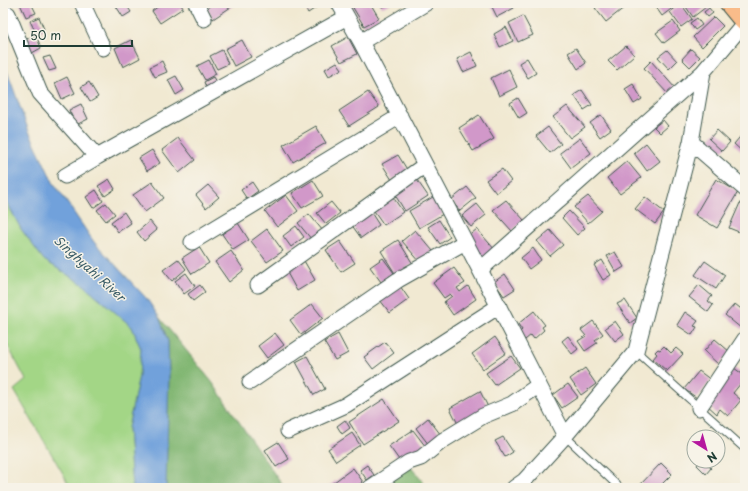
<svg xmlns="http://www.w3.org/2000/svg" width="748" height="491" viewBox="0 0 748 491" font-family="'Playpen Sans',sans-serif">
  <rect width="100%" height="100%" fill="#f7f3e8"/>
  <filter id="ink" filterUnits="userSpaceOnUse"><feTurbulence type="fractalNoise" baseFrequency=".025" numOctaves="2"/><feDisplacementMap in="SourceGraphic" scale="8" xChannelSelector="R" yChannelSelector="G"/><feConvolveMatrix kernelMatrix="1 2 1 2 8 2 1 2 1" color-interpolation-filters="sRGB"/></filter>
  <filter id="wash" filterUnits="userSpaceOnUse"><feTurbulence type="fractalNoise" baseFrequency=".012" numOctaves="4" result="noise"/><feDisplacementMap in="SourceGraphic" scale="16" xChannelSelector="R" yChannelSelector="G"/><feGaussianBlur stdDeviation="0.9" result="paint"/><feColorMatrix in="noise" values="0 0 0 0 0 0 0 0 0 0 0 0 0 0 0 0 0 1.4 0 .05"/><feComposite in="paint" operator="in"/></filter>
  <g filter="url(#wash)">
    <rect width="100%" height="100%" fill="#f1e9d2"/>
    <!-- green -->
    <path fill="#a3d686" stroke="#618a5d" d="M3,195L21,229L44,260L84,285L132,327L141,349L139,376L128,428L132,488H70L65,477L14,390L26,380L3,337Z"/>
    <!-- forest -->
    <path fill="#82b773" stroke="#507a54" d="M159,317L212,382L284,488H166L169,375L168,341Z
      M409,465L428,488H374Z"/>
    <!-- water -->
    <path fill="#71a1db" stroke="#486f88" d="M3,60L28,129L53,182L94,242L147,299L159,317L168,341L169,375L166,488H132L128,428L139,376L141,349L132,327L84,285L44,260L21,229L3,195Z"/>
    <g id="blocks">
      <!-- building -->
      <path fill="#d198c9" d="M22,3H31L36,13L26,17L20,4Z
        M114,3H125L131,12L123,17Z
        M163,3H180L183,8L160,23L152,11Z
        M214,3H237L213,19L207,8Z
        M305,3H323L308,13L303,4Z
        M357,3H370L379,18L364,26L352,6Z
        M380,3H393L382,7Z
        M490,3H511L514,8L497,17Z
        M602,3H630L606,22L595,8Z
        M653,3H679L662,16Z
        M686,3H703L706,7L693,17L684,4Z
        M681,4L692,19L681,27L670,12Z
        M709,8L713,13L708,17L704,12Z
        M523,16L533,35L518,42L509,23Z
        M39,17L44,29L36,33L30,21Z
        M714,17L723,26L702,47L693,37Z
        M697,18L702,25L695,30L690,23Z
        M673,21L680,31L664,43L656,33Z
        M506,27L513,41L500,47L494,34Z
        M36,35L41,48L32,53L26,39Z
        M348,37L357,54L341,62L332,46Z
        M131,40L140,58L123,67L115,48Z
        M242,40L251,57L234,66L225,49Z
        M626,46L634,55L617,70L608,61Z
        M576,48L586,63L578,69L568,53Z
        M691,49L700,57L690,67L682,59Z
        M222,50L228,64L217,69L210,56Z
        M667,50L677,61L669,69L658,57Z
        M471,52L477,66L463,72L457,59Z
        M50,56L56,69L49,71L43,58Z
        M527,58L536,73L528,78L519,63Z
        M209,60L216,74L205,80L197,66Z
        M162,61L167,72L155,77L150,67Z
        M651,61L675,88L668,94L644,68Z
        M337,62L342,69L329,76L325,69Z
        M509,69L517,87L499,96L491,78Z
        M176,76L184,90L176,95L168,80Z
        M67,77L75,93L62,99L55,83Z
        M213,77L216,82L206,87L204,82Z
        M89,82L98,97L90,102L81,87Z
        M633,84L642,99L634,104L625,89Z
        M582,90L592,105L584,110L574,95Z
        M368,92L379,107L349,126L339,111Z
        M518,98L527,113L519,118L510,103Z
        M81,104L88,119L76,125L69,110Z
        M567,106L585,127L570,138L553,117Z
        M479,115L494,139L473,151L459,128Z
        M601,115L611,129L600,137L590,123Z
        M663,120L668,126L660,133L654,127Z
        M316,126L326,143L293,162L283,145Z
        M548,127L561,144L550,153L536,136Z
        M717,130L730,142L722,151L709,139Z
        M745,131V154L734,144Z
        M178,138L195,160L179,173L162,150Z
        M580,138L591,153L571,168L560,153Z
        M646,143L660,161L647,171L634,153Z
        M152,150L160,163L147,171L139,158Z
        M398,155L408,171L392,180L382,164Z
        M627,161L641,178L620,194L607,178Z
        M502,169L511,181L496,193L486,180Z
        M109,179L115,189L105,196L98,186Z
        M716,179L738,192L717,228L695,215Z
        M313,180L323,196L302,208L292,193Z
        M417,180L428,196L405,211L395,195Z
        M152,182L164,198L145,212L133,195Z
        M252,182L258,191L247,199L241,190Z
        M208,185L219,197L206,208L196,195Z
        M467,187L476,198L460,211L451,200Z
        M96,190L103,201L93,208L86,197Z
        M391,194L403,212L384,225L372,208Z
        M286,195L298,211L277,227L265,211Z
        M588,196L602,211L588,223L574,207Z
        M433,197L443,214L419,228L409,211Z
        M645,197L664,212L655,224L635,209Z
        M506,200L524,220L512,231L493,210Z
        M331,202L340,213L326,224L317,213Z
        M106,203L115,214L106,221L97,210Z
        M740,203L745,205V231L744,234L729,228Z
        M477,204L486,215L471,227L462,216Z
        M370,211L379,225L361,238L351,224Z
        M569,211L585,228L577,235L562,218Z
        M124,212L131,223L118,232L111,222Z
        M309,214L323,231L312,240L298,223Z
        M439,220L450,237L440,244L428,227Z
        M150,221L157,230L144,241L137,232Z
        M238,223L249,240L233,250L222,234Z
        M296,226L304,237L291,247L283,236Z
        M267,229L283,251L267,262L251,241Z
        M477,229L495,250L484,259L466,238Z
        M415,230L433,251L420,262L402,241Z
        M550,230L563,245L550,256L537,241Z
        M398,240L413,264L396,275L381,251Z
        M340,241L355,263L341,272L326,250Z
        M199,247L209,263L192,274L182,258Z
        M533,248L541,260L529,269L521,258Z
        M231,251L244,270L229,282L215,262Z
        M615,252L624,267L616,272L607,256Z
        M383,258L394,273L381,282L370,267Z
        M178,259L186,269L172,281L163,270Z
        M303,259L315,280L297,291L285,269Z
        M602,260L611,275L603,280L594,265Z
        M705,261L725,275L716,289L695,275Z
        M454,268L465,283L457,288L460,292L468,286L476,299L453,315L444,302L452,296L450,294L444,298L433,283Z
        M186,273L195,286L184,294L175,281Z
        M505,274L515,289L504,296L494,282Z
        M200,285L205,292L193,301L188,294Z
        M699,285L712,296L708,301L713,305L708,312L689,297Z
        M400,286L409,299L390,313L380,300Z
        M625,300L637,318L630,323L617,304Z
        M312,304L323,318L301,335L290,320Z
        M735,304L745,312V325L742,329L725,315Z
        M534,311L545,325L542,327L544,330L534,339L531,335L525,340L519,333L522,330L518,324Z
        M685,312L698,321L694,326L697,327L692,335L677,325Z
        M593,321L603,334L595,340L597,343L585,351L578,341L586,336L581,330Z
        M615,321L624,334L615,341L605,328Z
        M275,333L284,345L267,358L258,346Z
        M338,334L348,353L335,360L324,342Z
        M568,336L578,349L572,354L562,341Z
        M495,337L506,353L483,369L472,354Z
        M715,339L730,352L719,365L704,351Z
        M385,342L394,353L373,369L364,357Z
        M664,346L671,353L676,348L683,354L667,371L653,359L657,354L655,352L658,349L660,350Z
        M307,356L325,389L314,395L296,362Z
        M511,356L520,368L495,385L486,373Z
        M585,368L596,384L581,395L570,379Z
        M734,368L745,376V378L733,393L741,400L728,416L720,409L717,414L706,404Z
        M699,371L711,380L697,398L684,389Z
        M568,384L578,397L562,408L553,395Z
        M480,391L488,407L458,424L450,408Z
        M384,399L399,421L363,444L349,422Z
        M428,418L441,435L429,445L416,428Z
        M345,420L350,428L342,434L337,426Z
        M413,430L426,447L402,464L389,446Z
        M352,433L360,445L336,461L328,449Z
        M503,437L513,452L505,457L495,441Z
        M278,442L289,459L276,467L265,450Z
        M700,461H703L711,468L706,474L697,465Z
        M661,463L672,474L658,488H641L639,486Z
        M367,465L374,475L367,480L360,470Z
        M353,468L363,482L354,488H326Z"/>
    </g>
  </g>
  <g filter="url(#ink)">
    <use href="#blocks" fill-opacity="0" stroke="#3e574c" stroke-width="1"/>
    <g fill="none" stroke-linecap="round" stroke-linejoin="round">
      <!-- lane casing -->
      <g stroke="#3e574c" stroke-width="9">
        <path id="lane" d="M636,351L745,449
          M565,436L620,488"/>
      </g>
      <!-- street casing -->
      <g stroke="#3e574c" stroke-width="17">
        <path id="street" d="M82,3L103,48
          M196,3L204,19
          M339,3L361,42L480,270L565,436
          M8,14L40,93L97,157
          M361,42L426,3
          M691,142L745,189
          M65,176L97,157L347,17
          M192,242L400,116
          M480,270L703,72
          M258,285L425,165
          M250,382L398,280L465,242
          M699,408L745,339
          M288,431L346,405L499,306
          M370,488L409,462L421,458L442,441L483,416L512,404L539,385
          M514,488L524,481L565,436L636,351L691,142L703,72L745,22"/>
      </g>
      <!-- primary casing -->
      <g stroke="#3e574c" stroke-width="24">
        <path id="primary" d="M731,3L745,20"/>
      </g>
      <!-- lane -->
      <use href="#lane" stroke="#fff" stroke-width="7"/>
      <!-- street -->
      <use href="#street" stroke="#fff" stroke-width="15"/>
      <!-- primary -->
      <use href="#primary" stroke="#f9bc8a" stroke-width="22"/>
    </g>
  </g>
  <g text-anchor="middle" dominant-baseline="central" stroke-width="3" stroke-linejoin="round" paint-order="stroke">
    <!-- water labels -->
    <g font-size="12" font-style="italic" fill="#385b66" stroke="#f7f3e8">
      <text transform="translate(90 268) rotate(42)">Singhyahi River</text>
    </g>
  </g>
  <!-- margin -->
  <rect width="748" height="491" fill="none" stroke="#f7f3e8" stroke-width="16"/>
  <!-- north arrow -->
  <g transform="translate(706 449) rotate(143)"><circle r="19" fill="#f7f3e8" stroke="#a1aaa0"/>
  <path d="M0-3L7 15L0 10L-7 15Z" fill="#b5179e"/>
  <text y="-6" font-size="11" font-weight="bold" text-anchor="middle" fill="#1f3d34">N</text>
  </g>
  <!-- scale -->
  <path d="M24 40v6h108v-6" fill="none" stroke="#1f3d34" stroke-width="2"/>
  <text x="30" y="40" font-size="12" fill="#1f3d34" stroke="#f7f3e8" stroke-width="3" paint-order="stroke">50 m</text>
</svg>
